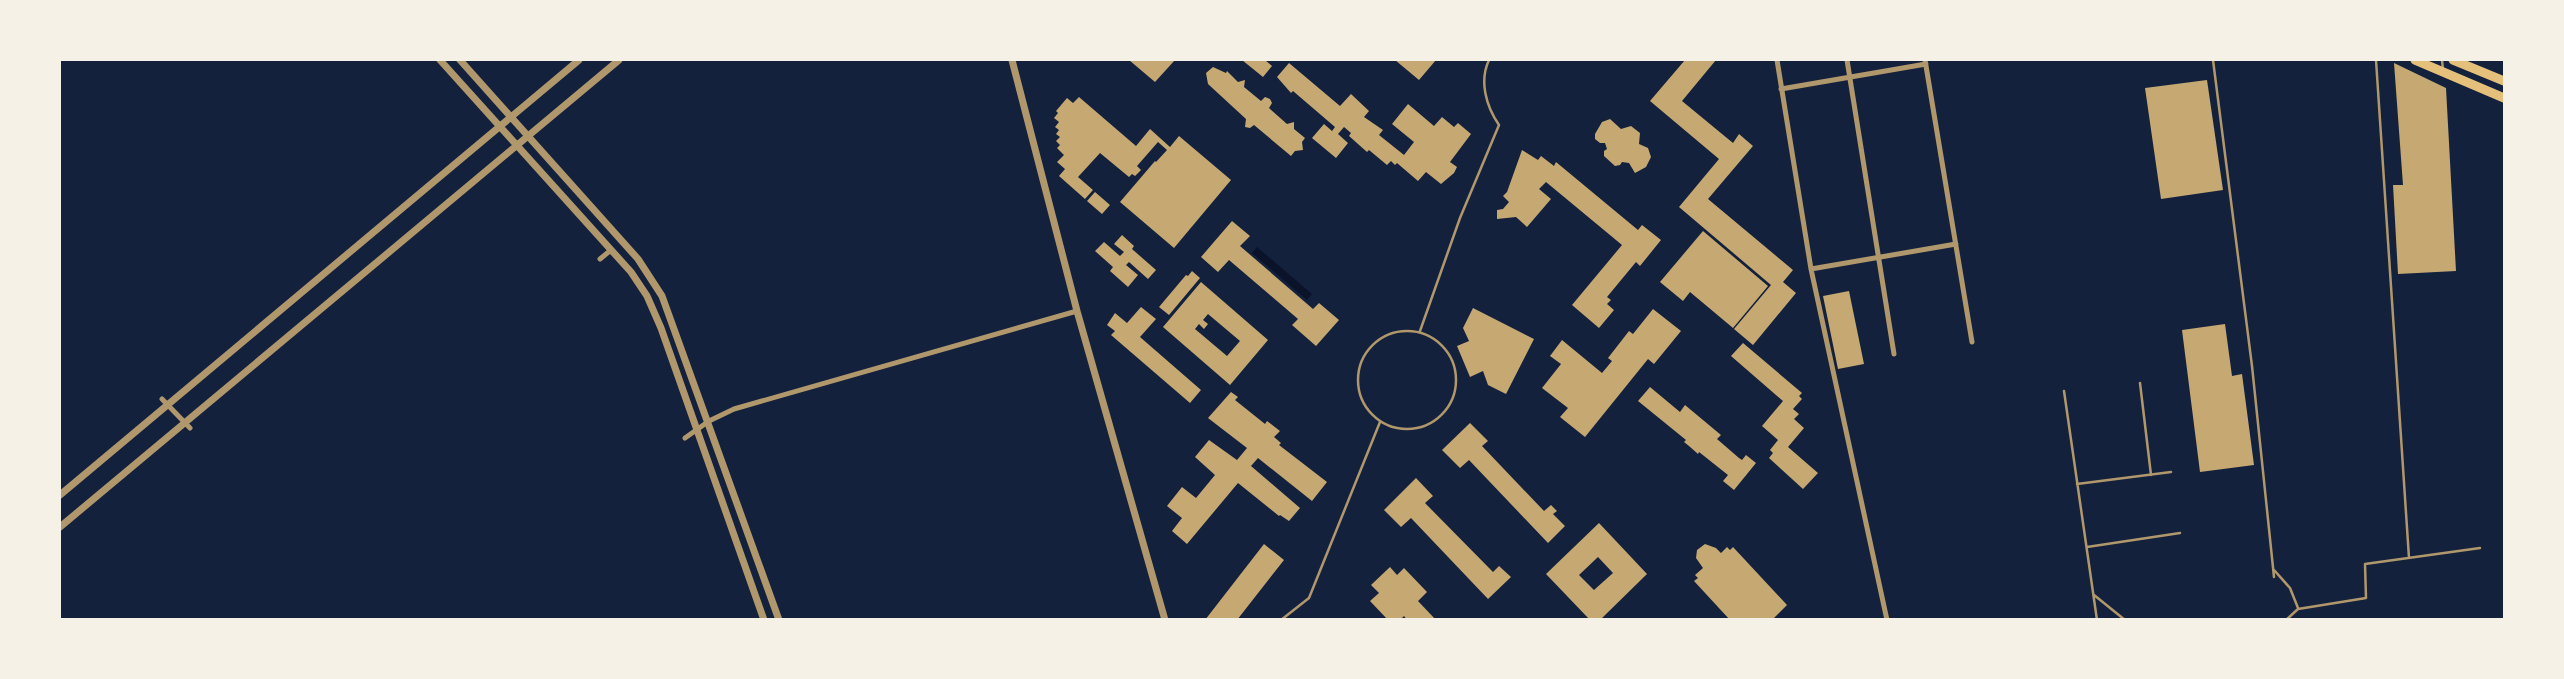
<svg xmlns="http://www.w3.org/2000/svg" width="2564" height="679" viewBox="0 0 2564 679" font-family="'Source Serif 4',serif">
  <rect width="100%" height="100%" fill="#14213d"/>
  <!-- water -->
  <path fill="#0b132b" d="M1257,247L1312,294L1307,300L1252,253Z"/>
  <!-- building -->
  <path fill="#c6a872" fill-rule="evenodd" d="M1129,60H1175L1155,82Z
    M1242,60H1265L1272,66L1263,77Z
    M1395,60H1436L1419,80Z
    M1685,60H1716L1682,101L1733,143L1739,134L1753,146L1708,199L1793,270L1783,282L1796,293L1753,345L1734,329L1771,285L1679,207L1719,159L1650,101Z
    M1289,63L1340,106L1351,94L1369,111L1364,117L1383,130L1379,135L1404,155L1414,142L1392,124L1408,104L1434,126L1442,117L1454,127L1458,123L1471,134L1450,162L1457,167L1454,173L1441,184L1426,172L1418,181L1397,163L1395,165L1391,161L1387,165L1369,150L1367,152L1349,136L1351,133L1344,127L1338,134L1348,143L1336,158L1312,138L1324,124L1332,131L1335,127L1293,91L1291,93L1277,77Z
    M2394,63L2446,88L2456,271L2398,274L2393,185H2403Z
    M1213,67L1226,73L1227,71L1238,82L1245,80L1244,87L1261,101L1265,97L1270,99L1272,103L1269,108L1287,124L1294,122V129L1305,138L1302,142L1303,150L1295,151L1291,156L1254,125L1250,128L1245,127L1246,119L1208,84L1206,73Z
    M2207,80L2223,190L2161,199L2145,88Z
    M1079,97L1136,146L1150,129L1170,147L1179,136L1231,180L1174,248L1120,202L1155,161L1156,162L1167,150L1158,142L1137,166L1141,170L1135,176L1132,174L1129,177L1100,153L1078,177L1093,190L1085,199L1059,176L1065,169L1057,162L1064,155L1057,148L1060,145L1056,141L1060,137L1056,134L1059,130L1055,127L1059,122L1054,118L1058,113L1056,111L1067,98L1073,103Z
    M1610,119L1621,129L1631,126L1640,133L1639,144L1648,148L1651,157L1646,167L1635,173L1629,163L1622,162L1620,165L1615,166L1604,156V151L1607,149L1605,143H1600L1595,139V134L1602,122Z
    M1522,150L1538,160L1541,156L1554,166L1556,162L1638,230L1642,225L1661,240L1640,266L1636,262L1607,297L1611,300L1607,304L1614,310L1599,328L1572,305L1622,245L1546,182L1539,189L1551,199L1527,227L1516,217L1497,219V210L1503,209L1509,202L1503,196L1507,192Z
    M1095,192L1110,205L1102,214L1087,201Z
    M1232,221L1250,236L1240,246L1313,309L1319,303L1339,320L1316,346L1292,325L1298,319L1229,260L1218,272L1201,257Z
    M1703,231L1768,286L1733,328L1690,292L1683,301L1660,282Z
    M1122,235L1134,246L1132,249L1156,270L1148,279L1129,262L1126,265L1138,275L1128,287L1110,271L1113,267L1095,251L1104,242L1120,256L1124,252L1114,244Z
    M1192,271L1200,278L1169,315L1159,307L1186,275L1188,276Z
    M1201,282L1268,340L1230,385L1163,327ZM1208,314L1240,341L1227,356L1195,329L1199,324L1204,329L1208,324L1203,320Z
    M1849,291L1864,364L1838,369L1823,296Z
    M1141,307L1156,319L1140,337L1201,390L1190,403L1111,335L1115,331L1107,325L1115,313L1127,323Z
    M1473,308L1534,339L1506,394L1488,385L1483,371L1470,377L1457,346L1469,341L1463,328Z
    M1653,309L1681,331L1654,364L1648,359L1585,437L1560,417L1568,408L1542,388L1561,364L1550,356L1562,340L1602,373L1612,361L1608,358L1629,331L1633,334Z
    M2225,324L2232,376L2242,374L2254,465L2200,472L2182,330Z
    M1743,343L1802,393L1799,396L1802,399L1793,409L1799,414L1794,419L1804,428L1788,447L1818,473L1803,489L1769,458L1773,453L1770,450L1778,440L1762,426L1783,401L1731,356Z
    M1650,387L1680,412L1685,405L1721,435L1717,439L1739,458L1742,460L1746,455L1756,463L1734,490L1723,481L1728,475L1699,452L1698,454L1689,446L1684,442L1686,440L1638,401Z
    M1231,392L1238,397L1235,400L1265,424L1267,421L1280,431L1274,437L1281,443L1279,445L1327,482L1312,501L1258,458L1251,466L1300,508L1289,521L1280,515L1279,516L1238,483L1187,544L1172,531L1182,518L1167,506L1182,487L1196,498L1215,475L1195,457L1209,440L1237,460L1247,448L1208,418Z
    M1470,423L1488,441L1482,446L1544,511L1551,505L1557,511L1553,514L1565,526L1548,543L1469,460L1460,468L1442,450Z
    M1416,478L1433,496L1425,503L1493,572L1499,566L1511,577L1488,599L1411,518L1401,527L1384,510Z
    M1599,523L1647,574L1600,620H1590L1546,574ZM1598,557L1613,573L1594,590L1579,575Z
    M1264,544L1284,560L1237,620H1205Z
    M1705,544L1716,548L1721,553L1727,547L1730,550L1733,547L1787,605L1772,620H1730L1694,581L1698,578L1695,575L1703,568L1696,558L1697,550Z
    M1390,567L1397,575L1404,568L1427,592L1418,601L1436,620H1407L1404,616L1400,620H1388L1370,601L1379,593L1371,585Z"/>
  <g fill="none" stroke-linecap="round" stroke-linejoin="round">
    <!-- service -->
    <path stroke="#b1986c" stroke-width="2.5" d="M2213,60L2252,366L2274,577
      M2376,60L2409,558
      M2442,60L2443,70
      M1358 380a49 49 0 1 1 98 0a49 49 0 1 1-98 0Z
      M1420,331L1460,218L1499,125C1486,106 1479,81 1489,60
      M2140,383L2151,475
      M2064,391L2097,620
      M2077,484L2171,472
      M2087,547L2180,533
      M2274,570L2290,588L2298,608
      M2094,595L2125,620
      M1281,620L1309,598L1380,422
      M2286,620L2298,609L2366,598L2365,564L2480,548"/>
    <!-- minor -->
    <path stroke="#b1986c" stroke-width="5" d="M1777,60L1811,269L1887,620
      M1847,60L1894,354
      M1925,60L1972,342
      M1781,89L1926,64
      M600,259L611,250
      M1811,269L1956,244
      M162,399L190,428
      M685,438L709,421L734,409L1077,311"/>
    <!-- tertiary -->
    <path stroke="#b1986c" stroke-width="7" d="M440,60L631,272L647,296L661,328L764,620
      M460,60L638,259L662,296L779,620
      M1012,60L1077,311L1165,620
      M60,495L579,60
      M60,527L619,60"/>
    <!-- primary -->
    <path stroke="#e5c07b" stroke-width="9" d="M2415,60L2504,98
      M2453,60L2504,81"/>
  </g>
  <!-- border -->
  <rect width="2564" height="679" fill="none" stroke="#f6f1e7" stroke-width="122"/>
</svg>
